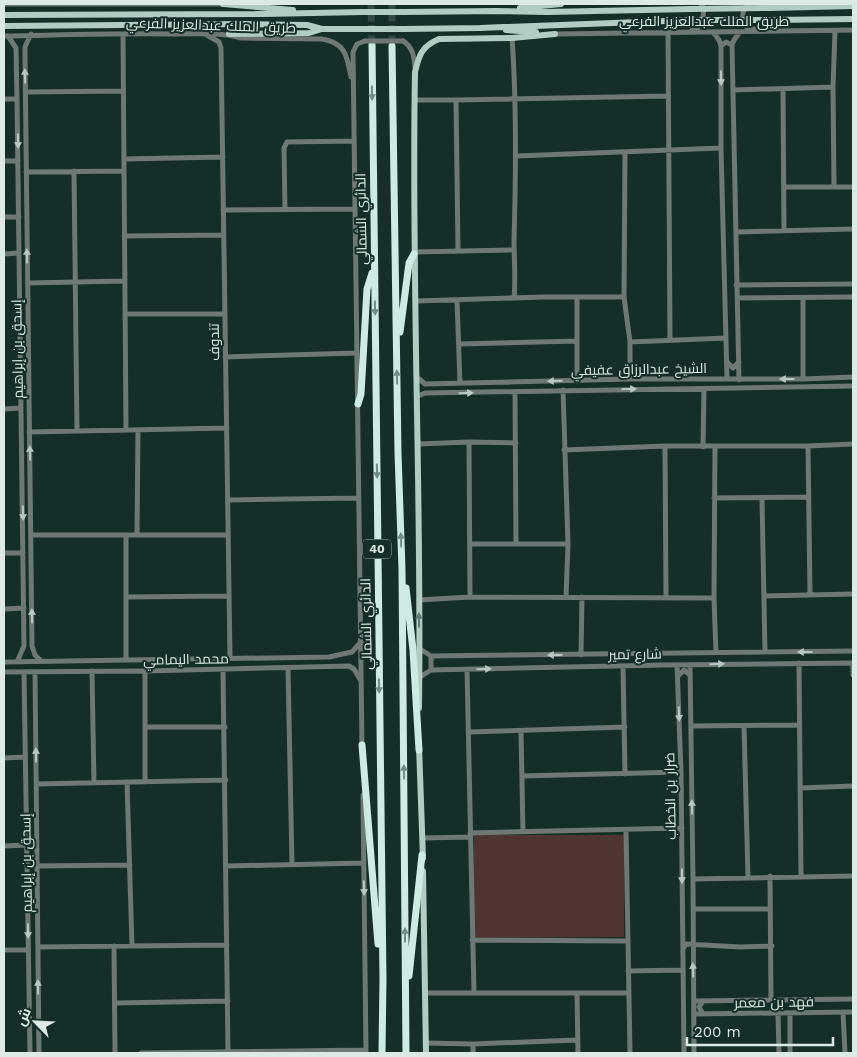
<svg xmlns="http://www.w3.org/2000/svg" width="857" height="1057" viewBox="0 0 857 1057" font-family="'Work Sans',Cairo,sans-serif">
  <rect width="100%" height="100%" fill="#152e2a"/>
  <!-- green -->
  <path fill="#4e352f" d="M474,835H624V937L474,938Z"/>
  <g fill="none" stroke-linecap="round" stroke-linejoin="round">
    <!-- highway-tunnel -->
    <path stroke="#334a46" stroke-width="7" stroke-dasharray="7 3.5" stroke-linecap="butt" d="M371,4L372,44
      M392,4V46"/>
    <!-- minor -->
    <path stroke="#6e7977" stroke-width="5" d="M4,4H226
      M748,4C741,11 741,21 748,29H754
      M692,30L697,28L702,24L704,9L701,4
      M668,32L670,340
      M713,32L719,40L721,46V148L727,379
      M31,34L25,47V56L32,646L35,655L41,661
      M123,34L126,430
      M205,34L219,42L221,48L230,658
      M555,34L853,30
      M4,36C60,35 116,33 173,34C195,34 220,32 241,38L322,39C346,43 347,56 351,77
      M8,36L16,48L17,99L24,646L17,662
      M512,38C517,106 516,173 514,241C514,260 516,279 514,298
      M403,41C413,47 414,57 415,67
      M721,46L726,42L732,45
      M783,89L784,231
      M733,90L833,87
      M26,92L123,91
      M4,99H17
      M415,100H456L667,96
      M456,100L458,250
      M625,152L624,297L630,342V379
      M517,156L721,148
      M124,159L223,157
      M4,161H18
      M74,171L77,431
      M26,172L124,171
      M784,187H853
      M834,187L833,87L835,31
      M223,210L355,209
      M285,210L284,148L287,142L354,141
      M4,217H19
      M736,232L853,229
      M124,236L224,235
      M414,252L514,250
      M4,254L19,253
      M28,283L125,281
      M736,285L853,284
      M577,297V381
      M737,298L853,297
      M803,298V379
      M457,300L460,383
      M416,301L544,297H624
      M125,314H225
      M630,342L726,338
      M459,344L577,341
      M225,357L357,353
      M728,363L733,368L739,362
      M418,378L425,384L630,379H803L853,377
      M739,380L732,45L734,40L739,33
      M563,390L568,544L566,597
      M515,392L516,544
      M418,396L425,393L853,386
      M4,409L21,408
      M29,432L227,428
      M469,442L470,597
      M418,444L469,442L516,443
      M665,446L666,597
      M715,446L714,598L716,653
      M808,446L810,594
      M703,447L704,389
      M564,450L665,446H808L853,444
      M714,498L808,497
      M762,499L765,652
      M228,500L359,498
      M31,535H228
      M137,535L138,430
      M470,544H568
      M4,553H23
      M764,596L853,594
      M126,597L229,596
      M419,600L470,597L714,598
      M4,609L24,608
      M420,649L431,656L853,651
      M581,655L582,597
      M431,656V670
      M126,660V535
      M4,662L329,657L352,652L361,642
      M799,663L801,876
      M853,663V675
      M677,665L681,772L684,1053
      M690,665L693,879L694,1053
      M623,666L625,774
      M288,668L292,864
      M467,669L474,993
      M223,670L228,1052
      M92,671L94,783
      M4,672L145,671L349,666L354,669L361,681
      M24,672L30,1053
      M35,672L39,1053
      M678,676L684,670L690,675
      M420,677L431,670L664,665L853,663
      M691,726L799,725
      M744,726L748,877
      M145,727H225
      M521,731L523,832
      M469,732L625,727
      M362,747L353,52L357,44L365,41
      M4,758L25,757
      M522,776L681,772
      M127,782L132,946
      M145,782V671
      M36,784L226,780
      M800,788L853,786
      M363,795L366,1053
      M626,830L630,1053
      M470,833L682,828
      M423,838L470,837
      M4,846L26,845
      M37,866L130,865
      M227,866L364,863
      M770,876L771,1000
      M693,879L853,876
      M694,909H770
      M472,940L628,941
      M114,946L115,1053
      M38,947L227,945
      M683,949L686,944L740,947L772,946
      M4,950H28
      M628,971L683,970
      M426,993H629
      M577,993L578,1053
      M694,1001L853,999
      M703,1001L699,1007L703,1014
      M115,1003L228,1001
      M843,1012L845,1053
      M778,1013L779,1053
      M790,1013V1053
      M694,1014L853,1012
      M426,1043L473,1044L577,1040
      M473,1044V1053
      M141,1053L366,1050"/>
    <!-- major -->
    <path stroke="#b2cbc5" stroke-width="6" d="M223,4L293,10
      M520,8L561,4
      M769,8L853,6
      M403,12L496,11L547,12L691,9
      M4,15L263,14L363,12
      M770,20L853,19
      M4,26L244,24L307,25L322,29H362
      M403,29L480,28L692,20
      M506,30L536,32
      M229,34L309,33L322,29
      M419,708C422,496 411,284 415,72C419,55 422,46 439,39L512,38L555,34
      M419,746L423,858
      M423,871L426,1053"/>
    <!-- highway -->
    <path stroke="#cdebe4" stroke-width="7" d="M372,44L383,979L382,1053
      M392,46L398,453L402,569L406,1053
      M400,332L409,263L414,254
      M358,404L361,394L367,289L372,273
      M406,588L413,650L419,750
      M362,745L378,944
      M409,976L422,855"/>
    <!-- minor-bridge -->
    <path stroke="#6e7977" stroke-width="5" d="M365,41H403"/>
    <!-- major-bridge -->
    <path stroke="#b2cbc5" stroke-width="6" d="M691,9L769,8
      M363,12H403
      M692,20H770
      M362,29H403"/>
  </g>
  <!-- one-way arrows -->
  <defs><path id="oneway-solid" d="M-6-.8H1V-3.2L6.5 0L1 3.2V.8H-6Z" transform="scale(1.25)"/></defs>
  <g fill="#bac8c5">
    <use href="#oneway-solid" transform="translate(25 76) rotate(-91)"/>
    <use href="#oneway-solid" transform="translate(721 78) rotate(90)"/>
    <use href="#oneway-solid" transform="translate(18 141) rotate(89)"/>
    <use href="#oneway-solid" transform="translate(27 256) rotate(-91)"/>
    <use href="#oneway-solid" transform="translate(787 379) rotate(180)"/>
    <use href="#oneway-solid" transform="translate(555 381) rotate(179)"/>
    <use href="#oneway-solid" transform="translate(629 389) rotate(-1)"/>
    <use href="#oneway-solid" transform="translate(466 393) rotate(-1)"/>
    <use href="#oneway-solid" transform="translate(30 453) rotate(-91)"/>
    <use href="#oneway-solid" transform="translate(23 513) rotate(89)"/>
    <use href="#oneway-solid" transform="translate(32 616) rotate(-91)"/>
    <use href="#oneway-solid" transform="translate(805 652) rotate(180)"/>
    <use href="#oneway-solid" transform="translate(555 655) rotate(180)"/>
    <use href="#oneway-solid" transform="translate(717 664) rotate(-1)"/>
    <use href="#oneway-solid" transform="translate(484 669) rotate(-1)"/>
    <use href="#oneway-solid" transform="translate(679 714) rotate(88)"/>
    <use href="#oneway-solid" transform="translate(36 755) rotate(-91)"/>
    <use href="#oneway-solid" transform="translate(692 807) rotate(-91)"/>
    <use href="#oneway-solid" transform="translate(682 876) rotate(90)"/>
    <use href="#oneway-solid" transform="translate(364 888) rotate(89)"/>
    <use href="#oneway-solid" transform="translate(28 931) rotate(89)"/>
    <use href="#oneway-solid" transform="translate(693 970) rotate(-92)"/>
    <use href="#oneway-solid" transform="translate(38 987) rotate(-91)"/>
  </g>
  <g fill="#718c87">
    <use href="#oneway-solid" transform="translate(372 93) rotate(89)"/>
    <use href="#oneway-solid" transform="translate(375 308) rotate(89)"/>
    <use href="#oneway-solid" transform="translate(397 377) rotate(-91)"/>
    <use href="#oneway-solid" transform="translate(377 471) rotate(89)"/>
    <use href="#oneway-solid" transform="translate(401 540) rotate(-92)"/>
    <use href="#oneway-solid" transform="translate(379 686) rotate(89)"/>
    <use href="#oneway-solid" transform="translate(404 772) rotate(-91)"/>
    <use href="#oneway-solid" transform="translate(405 935) rotate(-90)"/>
  </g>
  <use fill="#647c78" href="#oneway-solid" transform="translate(419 620) rotate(-91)"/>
  <g text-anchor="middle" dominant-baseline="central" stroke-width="4" stroke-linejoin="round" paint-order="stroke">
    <!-- shield labels -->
    <rect fill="#152e2a" stroke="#a0b2ae" stroke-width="1" x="363" y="539.5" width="28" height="19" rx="4"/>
    <g font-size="12" font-weight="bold" fill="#dbeae6">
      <text x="377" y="549">40</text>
    </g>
    <!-- street labels -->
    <g font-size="14" fill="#dbeae6" stroke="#152e2a">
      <text x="704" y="21">طريق الملك عبدالعزيز الفرعي</text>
      <text transform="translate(211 25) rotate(2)">طريق الملك عبدالعزيز الفرعي</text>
      <text transform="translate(361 219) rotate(-91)">الدائري الشمالي</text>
      <text transform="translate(214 342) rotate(-91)">تندوف</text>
      <text transform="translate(17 349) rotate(-91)">إسحق بن إبراهيم</text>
      <text transform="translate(639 369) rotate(-1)">الشيخ عبدالرزاق عفيفي</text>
      <text transform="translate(366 624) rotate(-91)">الدائري الشمالي</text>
      <text transform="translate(635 654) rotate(-1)">شارع تمير</text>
      <text transform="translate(186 659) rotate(-1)">محمد اليمامي</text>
      <text transform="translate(670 796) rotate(-91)">ضرار بن الخطاب</text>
      <text transform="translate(26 863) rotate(-91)">إسحق بن إبراهيم</text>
      <text transform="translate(774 1002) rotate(-1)">فهد بن معمر</text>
    </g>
  </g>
  <!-- border -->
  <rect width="857" height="1057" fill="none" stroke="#dbeae6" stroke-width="10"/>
  <!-- north arrow -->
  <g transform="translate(35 1022) rotate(294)" stroke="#152e2a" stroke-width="4" paint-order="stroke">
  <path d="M0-4L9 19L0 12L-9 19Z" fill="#dbeae6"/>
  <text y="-8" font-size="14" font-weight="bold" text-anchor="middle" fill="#dbeae6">ش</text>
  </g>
  <!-- scale -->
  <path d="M687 1037v8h146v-8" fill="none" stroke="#dbeae6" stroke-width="2.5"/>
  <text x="694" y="1037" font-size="15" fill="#dbeae6" stroke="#152e2a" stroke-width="4" paint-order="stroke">200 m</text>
</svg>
